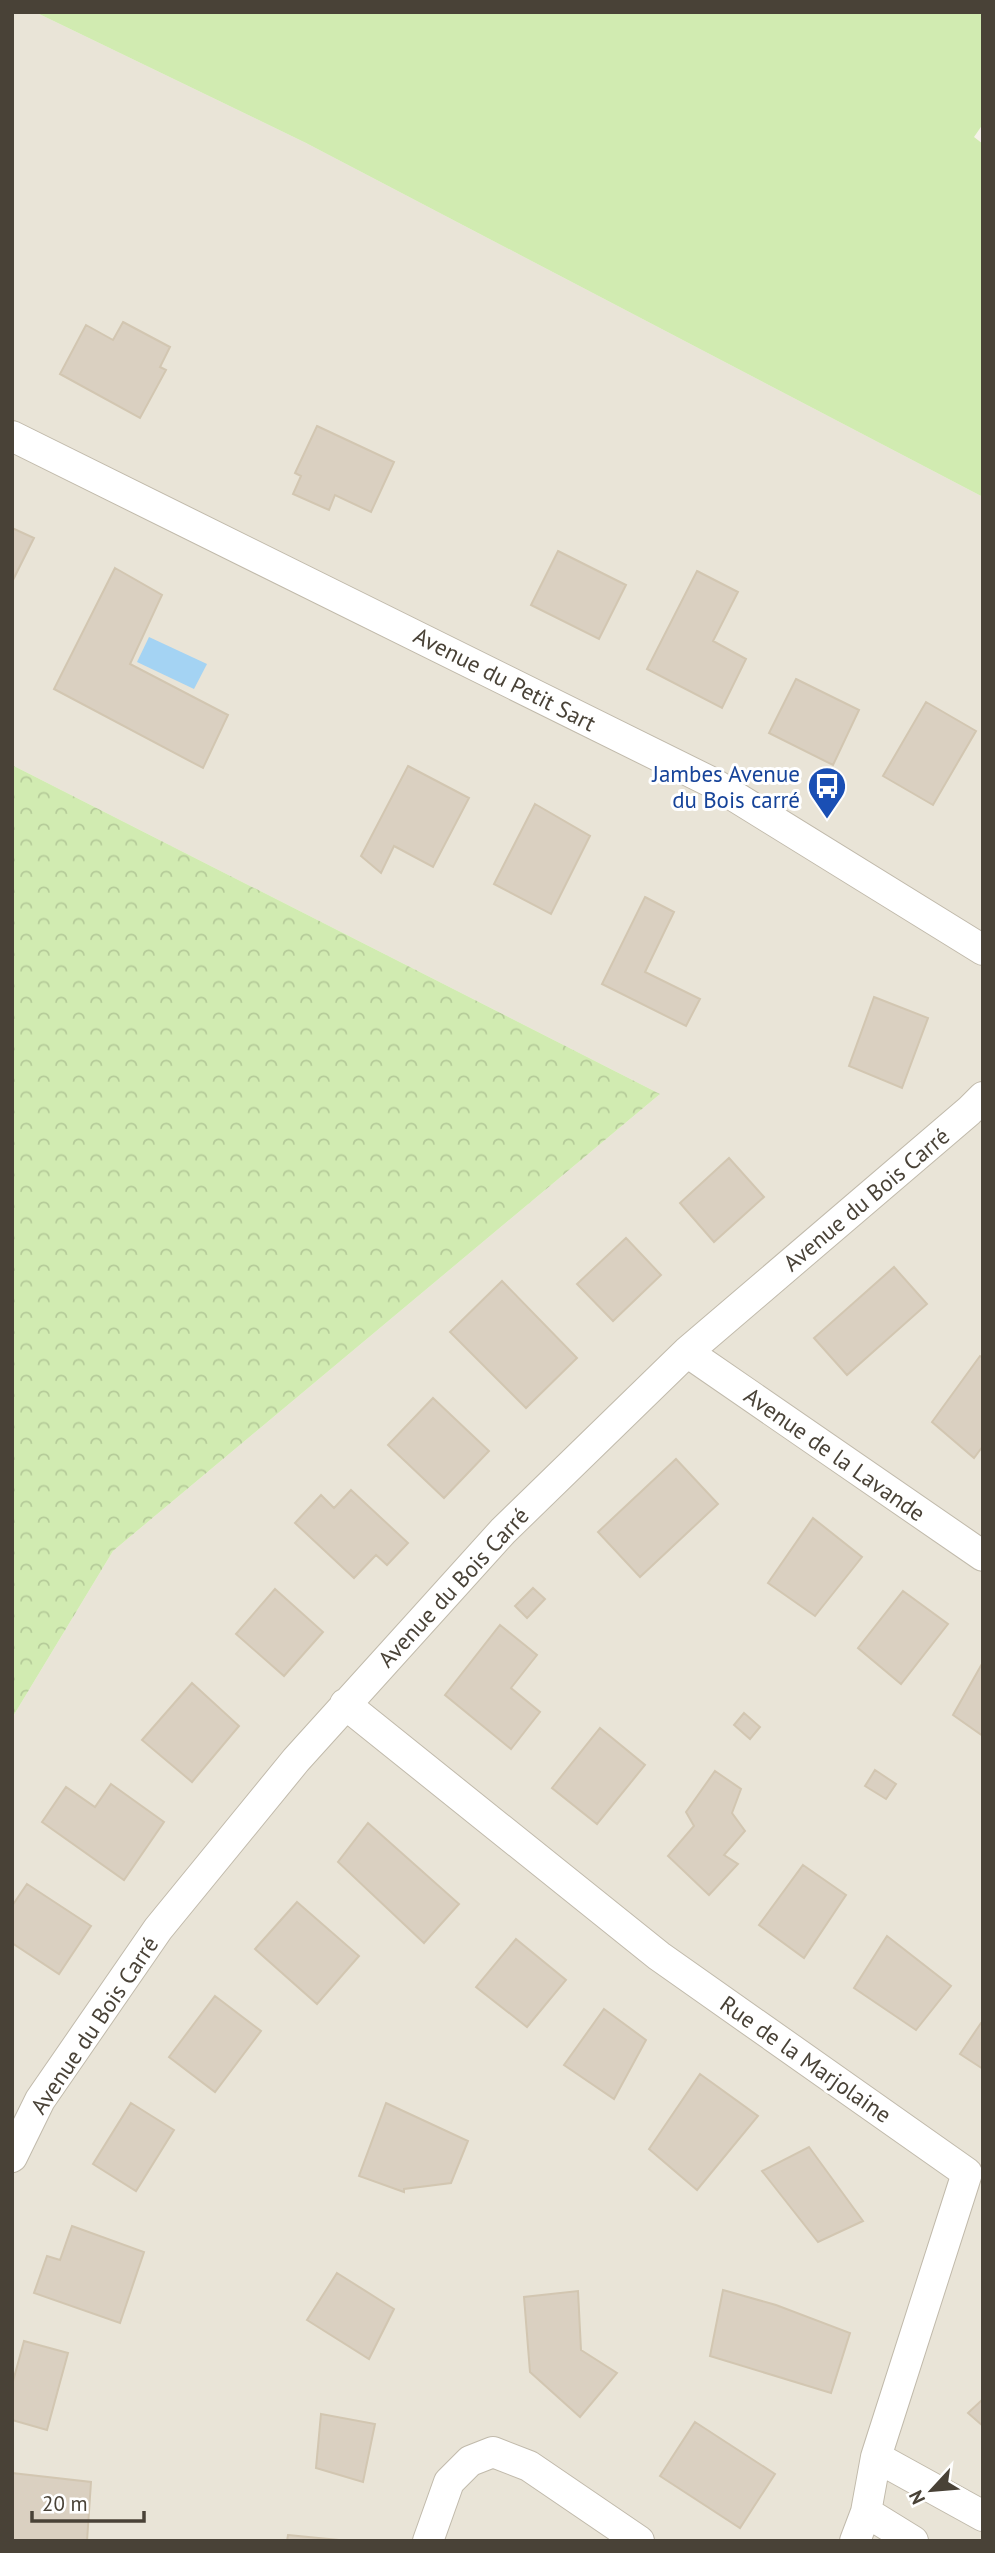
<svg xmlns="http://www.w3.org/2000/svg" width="995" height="2553" viewBox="0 0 995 2553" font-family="'PT Sans',sans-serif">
  <defs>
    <pattern id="forest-crowns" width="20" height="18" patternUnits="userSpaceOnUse" patternTransform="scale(1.75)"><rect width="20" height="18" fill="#d1ebb1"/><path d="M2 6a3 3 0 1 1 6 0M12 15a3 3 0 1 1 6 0" fill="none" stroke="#b5cb99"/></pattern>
  </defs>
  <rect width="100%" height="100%" fill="#f5f2e9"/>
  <!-- residential -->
  <path fill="#e9e4d7" d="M12,12H35L306,143L983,497V2541H12V1718L113,1551L660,1094L12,765Z"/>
  <!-- grass -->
  <path fill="#d1ebb1" d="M35,12H983V124L974,137L983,144V497L306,143Z"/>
  <!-- forest -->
  <path fill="url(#forest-crowns)" d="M12,765L660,1094L113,1551L12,1718Z"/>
  <!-- water -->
  <path fill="#a4d3f3" d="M149,637L207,664L194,689L137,662Z"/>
  <!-- building -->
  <path fill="#dad0c1" stroke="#d2c6b1" stroke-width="2" d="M123,322L170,347L160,367L166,370L140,418L60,374L86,325L113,340Z
    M317,426L394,462L371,512L335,495L329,510L293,494L301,476L295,473Z
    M12,528L34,538L12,582Z
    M558,551L626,585L599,639L531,605Z
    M115,568L162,595L130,664L228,715L203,768L54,689Z
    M697,571L738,592L713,641L746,659L722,708L647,669Z
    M796,679L859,710L833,765L769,733Z
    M926,702L976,731L933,805L883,776Z
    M408,766L469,798L433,867L394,846L381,873L361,856Z
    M535,804L590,836L551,914L494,884Z
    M645,897L674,912L645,972L700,999L686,1026L602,984Z
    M874,997L928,1018L902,1088L849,1066Z
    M729,1158L764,1197L714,1242L680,1203Z
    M626,1238L661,1275L613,1321L577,1284Z
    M894,1267L927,1304L847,1375L814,1338Z
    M502,1281L577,1358L526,1408L450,1332Z
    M980,1356L983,1358V1446L974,1458L932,1422Z
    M433,1398L489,1451L444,1498L388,1445Z
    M676,1459L718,1504L640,1577L598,1532Z
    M351,1490L408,1543L387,1565L376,1555L354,1578L295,1523L321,1495L334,1508Z
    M813,1518L862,1557L815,1616L768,1583Z
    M533,1588L545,1599L527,1618L515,1606Z
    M275,1589L323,1632L284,1676L236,1634Z
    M903,1591L948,1624L901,1684L858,1648Z
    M500,1625L537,1655L511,1688L540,1712L511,1749L445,1695Z
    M983,1662V1736L953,1715Z
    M192,1683L239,1726L192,1782L142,1740Z
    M744,1713L760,1727L750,1739L734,1725Z
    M600,1728L645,1765L597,1824L552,1788Z
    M875,1770L896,1784L886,1799L865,1786Z
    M715,1771L741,1789L732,1813L745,1831L724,1855L738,1864L709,1895L668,1856L694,1826L686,1812Z
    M111,1784L164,1822L124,1880L42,1822L66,1787L95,1807Z
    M368,1823L459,1904L424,1943L338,1862Z
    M803,1865L846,1895L804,1958L759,1925Z
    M27,1884L91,1926L59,1974L12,1943V1906Z
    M297,1902L359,1956L317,2004L255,1949Z
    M887,1936L951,1986L916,2030L854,1988Z
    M516,1939L566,1980L527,2027L476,1987Z
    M215,1996L261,2031L215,2092L169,2057Z
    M604,2009L646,2040L614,2099L564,2065Z
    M981,2023L983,2024V2069L960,2054Z
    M700,2074L758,2116L697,2190L649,2149Z
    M131,2103L174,2130L136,2191L93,2164Z
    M386,2103L468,2141L451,2183L404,2189V2192L359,2176Z
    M809,2147L863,2221L818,2242L762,2171Z
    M72,2226L144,2252L120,2323L34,2293L47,2256L60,2260Z
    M337,2273L394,2309L369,2359L307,2320Z
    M723,2290L776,2305L850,2333L831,2393L710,2356Z
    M578,2291L581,2350L617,2373L580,2417L530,2372L524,2297Z
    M24,2341L68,2353L47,2430L12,2420V2385Z
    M983,2399V2426L968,2413Z
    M321,2414L375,2424L363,2482L316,2468Z
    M695,2422L775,2474L740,2528L660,2476Z
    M12,2473L91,2482L87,2541H12Z
    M288,2535L349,2541H287Z"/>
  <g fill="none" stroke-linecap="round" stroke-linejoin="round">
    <!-- minor casing -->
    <g stroke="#c1baab" stroke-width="32">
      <path id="minor" d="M12,436L713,783L983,950
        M687,1352L983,1556
        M345,1704L659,1956L967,2173L876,2457L866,2512L855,2541
        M12,2157L40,2100L158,1929L296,1760L503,1531L687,1352L969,1111L983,1097
        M876,2457L983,2516
        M866,2512L913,2541
        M428,2541L449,2482L470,2461L493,2452L529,2466L639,2541"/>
    </g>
    <!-- minor -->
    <use href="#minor" stroke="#fff" stroke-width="30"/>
  </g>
  <!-- icons -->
  <defs>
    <g id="bus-pin" transform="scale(2.0125)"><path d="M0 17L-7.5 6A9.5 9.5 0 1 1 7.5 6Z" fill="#1a4fb4" stroke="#fff"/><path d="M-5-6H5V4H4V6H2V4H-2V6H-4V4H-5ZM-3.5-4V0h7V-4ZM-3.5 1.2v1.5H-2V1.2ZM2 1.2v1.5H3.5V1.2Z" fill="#fff"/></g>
  </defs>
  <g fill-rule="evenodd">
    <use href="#bus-pin" x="827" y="786"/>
  </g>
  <g text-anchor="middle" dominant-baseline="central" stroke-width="6" stroke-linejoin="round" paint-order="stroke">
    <!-- street labels -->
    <g font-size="23" fill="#494237" stroke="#fff">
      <text transform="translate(505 679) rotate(27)">Avenue du Petit Sart</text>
      <text transform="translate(866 1199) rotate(-40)">Avenue du Bois Carré</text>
      <text transform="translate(835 1454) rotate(35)">Avenue de la Lavande</text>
      <text transform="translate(453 1587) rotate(-47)">Avenue du Bois Carré</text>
      <text transform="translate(94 2025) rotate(-56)">Avenue du Bois Carré</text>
      <text transform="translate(806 2059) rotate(35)">Rue de la Marjolaine</text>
    </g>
    <!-- transit labels -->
    <g font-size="23" fill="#164399" stroke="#fff" text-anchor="end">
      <text x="800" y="773">Jambes Avenue<tspan x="800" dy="26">du Bois carré</tspan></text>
    </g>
  </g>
  <!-- border -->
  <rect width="995" height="2553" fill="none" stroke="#494237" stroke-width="28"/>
  <!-- north arrow -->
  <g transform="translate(932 2490) rotate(244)" stroke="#ffffff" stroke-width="5" paint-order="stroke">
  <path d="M0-5L12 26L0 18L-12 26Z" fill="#494237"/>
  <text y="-10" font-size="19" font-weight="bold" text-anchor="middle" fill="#494237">N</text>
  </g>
  <!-- scale -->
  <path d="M32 2511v10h112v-10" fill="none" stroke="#494237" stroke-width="3.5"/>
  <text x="42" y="2511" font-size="21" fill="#494237" stroke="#ffffff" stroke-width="5" paint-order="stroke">20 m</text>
</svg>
